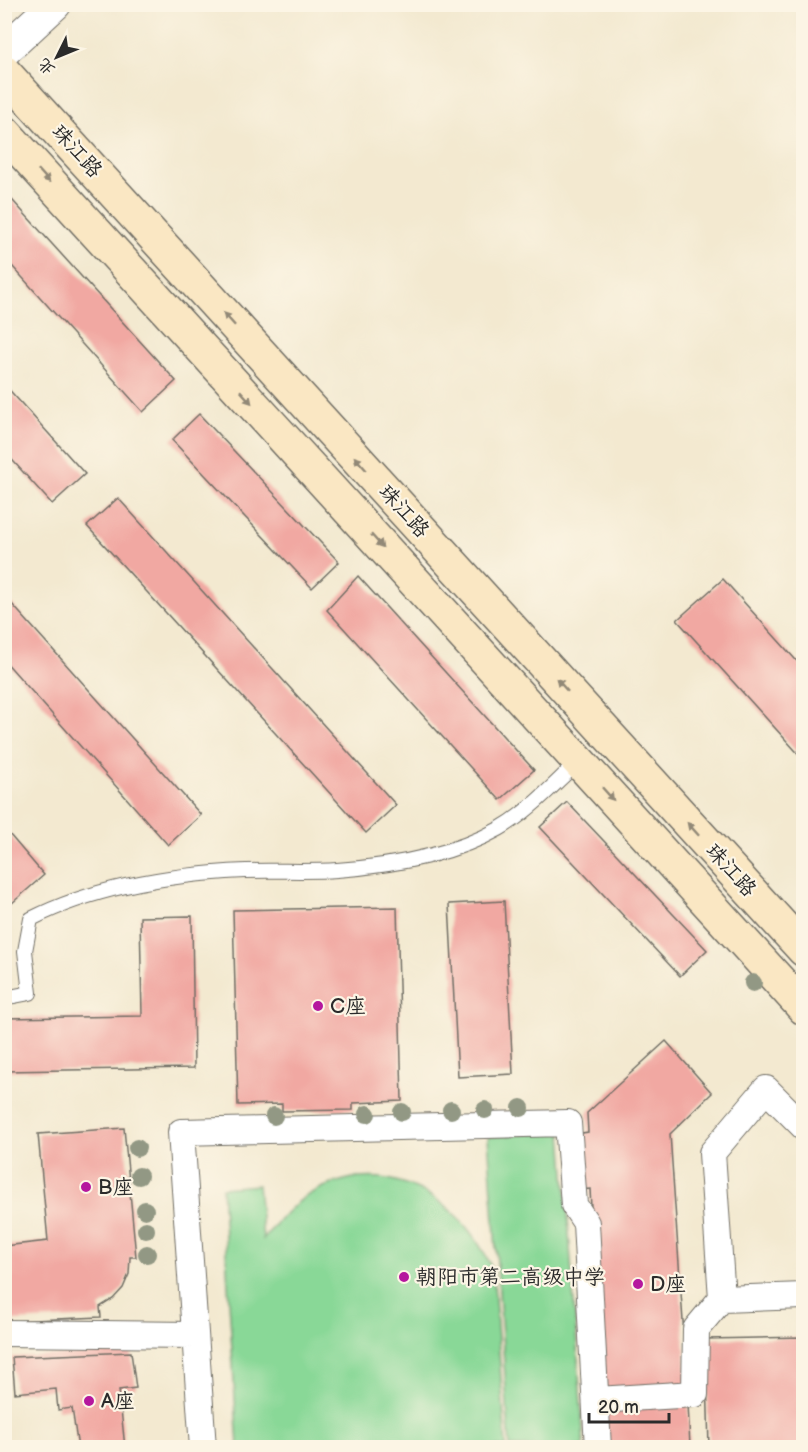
<svg xmlns="http://www.w3.org/2000/svg" width="808" height="1452" viewBox="0 0 808 1452" font-family="'Balsamiq Sans','LXGW WenKai TC',sans-serif">
  <rect width="100%" height="100%" fill="#fcf5e5"/>
  <filter id="ink" filterUnits="userSpaceOnUse"><feTurbulence type="fractalNoise" baseFrequency=".0167" numOctaves="2"/><feDisplacementMap in="SourceGraphic" scale="12" xChannelSelector="R" yChannelSelector="G"/><feConvolveMatrix kernelMatrix="1 2 1 2 8 2 1 2 1" color-interpolation-filters="sRGB"/></filter>
  <filter id="wash" filterUnits="userSpaceOnUse"><feTurbulence type="fractalNoise" baseFrequency=".008" numOctaves="4" result="noise"/><feDisplacementMap in="SourceGraphic" scale="24" xChannelSelector="R" yChannelSelector="G"/><feGaussianBlur stdDeviation="1.35" result="paint"/><feColorMatrix in="noise" values="0 0 0 0 0 0 0 0 0 0 0 0 0 0 0 0 0 1.4 0 .05"/><feComposite in="paint" operator="in"/></filter>
  <g filter="url(#wash)">
    <rect width="100%" height="100%" fill="#f3e9d0"/>
    <!-- green -->
    <path fill="#89d897" stroke="#5a8261" stroke-width="1.5" d="M562,1132L584,1447H510L488,1137Z
      M353,1178C363,1178 373,1177 382,1178C436,1187 471,1223 493,1270L506,1447H238L222,1188L258,1185L263,1239C293,1204 307,1188 353,1178Z"/>
    <g id="blocks">
      <!-- building -->
      <path fill="#f1a8a2" d="M4,191L176,381L143,412L4,257Z
        M4,384L85,474L52,504L4,451Z
        M199,414L339,562L312,588L172,440Z
        M118,498L396,805L366,833L87,526Z
        M358,576L534,770L500,800L327,610Z
        M723,579L804,669V760L677,620Z
        M11,603L201,815L168,845L4,660V610Z
        M567,802L707,950L680,976L540,827Z
        M4,828L44,875L11,904L4,896Z
        M504,901L513,1074L458,1077L449,904Z
        M397,907L402,1101L353,1103V1110L282,1111V1104L238,1105L233,910Z
        M192,916L194,1068L4,1071V1018L142,1016L140,917Z
        M666,1041L712,1093L670,1134L687,1379L690,1448H604L590,1189L579,1190L576,1134L588,1132L587,1113Z
        M124,1128L136,1257H130L129,1274L123,1288L113,1299L100,1307L101,1317L11,1321L4,1311V1246L48,1241L38,1134Z
        M804,1337V1448H709L706,1339Z
        M131,1352L136,1388L119,1390L125,1448H78L72,1408L58,1410L56,1389L15,1393L12,1357Z"/>
    </g>
  </g>
  <g filter="url(#ink)">
    <use href="#blocks" fill-opacity="0" stroke="#716e65" stroke-width="1.5"/>
    <g fill="none" stroke-linecap="round" stroke-linejoin="round">
      <!-- service casing -->
      <g stroke="#716e65" stroke-width="16">
        <path id="service" d="M4,998L30,993L25,951L31,919C96,886 174,874 246,871C277,870 307,872 337,870C391,866 451,856 499,829C529,812 553,785 578,762"/>
      </g>
      <!-- minor casing -->
      <g stroke="#716e65" stroke-width="28">
        <path id="minor" d="M722,1299L804,1296
          M4,1333L195,1335
          M597,1400L695,1394L696,1329L722,1298L712,1153L766,1089L804,1127
          M203,1448L181,1132L568,1123L574,1205L586,1223L598,1448"/>
      </g>
      <!-- tertiary casing -->
      <g stroke="#716e65" stroke-width="34">
        <path id="tertiary" d="M4,51L55,4"/>
      </g>
      <!-- secondary casing -->
      <g stroke="#716e65" stroke-width="36">
        <path id="secondary" d="M4,72L804,950
          M4,132L804,1008"/>
      </g>
      <!-- service -->
      <use href="#service" stroke="#fff" stroke-width="14"/>
      <!-- minor -->
      <use href="#minor" stroke="#fff" stroke-width="26"/>
      <!-- tertiary -->
      <use href="#tertiary" stroke="#fff" stroke-width="32"/>
      <!-- secondary -->
      <use href="#secondary" stroke="#fae7c3" stroke-width="33"/>
    </g>
    <!-- trees -->
    <g fill="#929884">
      <circle cx="753" cy="983" r="9"/>
      <circle cx="521" cy="1108" r="9"/>
      <circle cx="451" cy="1110" r="9"/>
      <circle cx="485" cy="1110" r="9"/>
      <circle cx="402" cy="1112" r="9"/>
      <circle cx="367" cy="1114" r="9"/>
      <circle cx="274" cy="1116" r="9"/>
      <circle cx="137" cy="1148" r="9"/>
      <circle cx="139" cy="1176" r="9"/>
      <circle cx="145" cy="1210" r="9"/>
      <circle cx="146" cy="1230" r="9"/>
      <circle cx="147" cy="1254" r="9"/>
    </g>
    <!-- one-way arrows -->
    <defs><path id="oneway-solid" d="M-6-.8H1V-3.2L6.5 0L1 3.2V.8H-6Z" transform="scale(1.5)"/></defs>
    <g fill="#928977">
      <use href="#oneway-solid" transform="translate(44 176) rotate(48)"/>
      <use href="#oneway-solid" transform="translate(229 319) rotate(-132)"/>
      <use href="#oneway-solid" transform="translate(246 397) rotate(48)"/>
      <use href="#oneway-solid" transform="translate(360 463) rotate(-132)"/>
      <use href="#oneway-solid" transform="translate(377 541) rotate(48)"/>
      <use href="#oneway-solid" transform="translate(562 685) rotate(-132)"/>
      <use href="#oneway-solid" transform="translate(608 794) rotate(48)"/>
      <use href="#oneway-solid" transform="translate(693 829) rotate(-132)"/>
    </g>
  </g>
  <!-- markers -->
  <g fill="#b5179e" stroke="#fcf5e5" stroke-width="2">
    <circle cx="318" cy="1006" r="6"/>
    <circle cx="86" cy="1187" r="6"/>
    <circle cx="404" cy="1277" r="6"/>
    <circle cx="638" cy="1284" r="6"/>
    <circle cx="89" cy="1401" r="6"/>
  </g>
  <g text-anchor="middle" dominant-baseline="central" stroke-width="4.5" stroke-linejoin="round" paint-order="stroke">
    <!-- street labels -->
    <g font-size="21" fill="#2b2b2b" stroke="#fcf5e5">
      <text transform="translate(77 151) rotate(48)">珠江路</text>
      <text transform="translate(404 511) rotate(48)">珠江路</text>
      <text transform="translate(731 870) rotate(48)">珠江路</text>
    </g>
    <!-- poi labels -->
    <g font-size="21" fill="#2b2b2b" stroke="#fcf5e5" text-anchor="start">
      <text x="330" y="1006">C座</text>
      <text x="98" y="1187">B座</text>
      <text x="416" y="1277">朝阳市第二高级中学</text>
      <text x="650" y="1284">D座</text>
      <text x="101" y="1401">A座</text>
    </g>
  </g>
  <!-- margin -->
  <rect width="808" height="1452" fill="none" stroke="#fcf5e5" stroke-width="24"/>
  <!-- north arrow -->
  <g transform="translate(57 57) rotate(227)" stroke="#fcf5e5" stroke-width="4.5" paint-order="stroke">
  <path d="M0-4.5L10 22L0 15L-10 22Z" fill="#2b2b2b"/>
  <text y="-9" font-size="16" font-weight="bold" text-anchor="middle" fill="#2b2b2b">北</text>
  </g>
  <!-- scale -->
  <path d="M589 1413v9h80v-9" fill="none" stroke="#2b2b2b" stroke-width="3"/>
  <text x="598" y="1413" font-size="18" fill="#2b2b2b" stroke="#fcf5e5" stroke-width="4.5" paint-order="stroke">20 m</text>
</svg>
